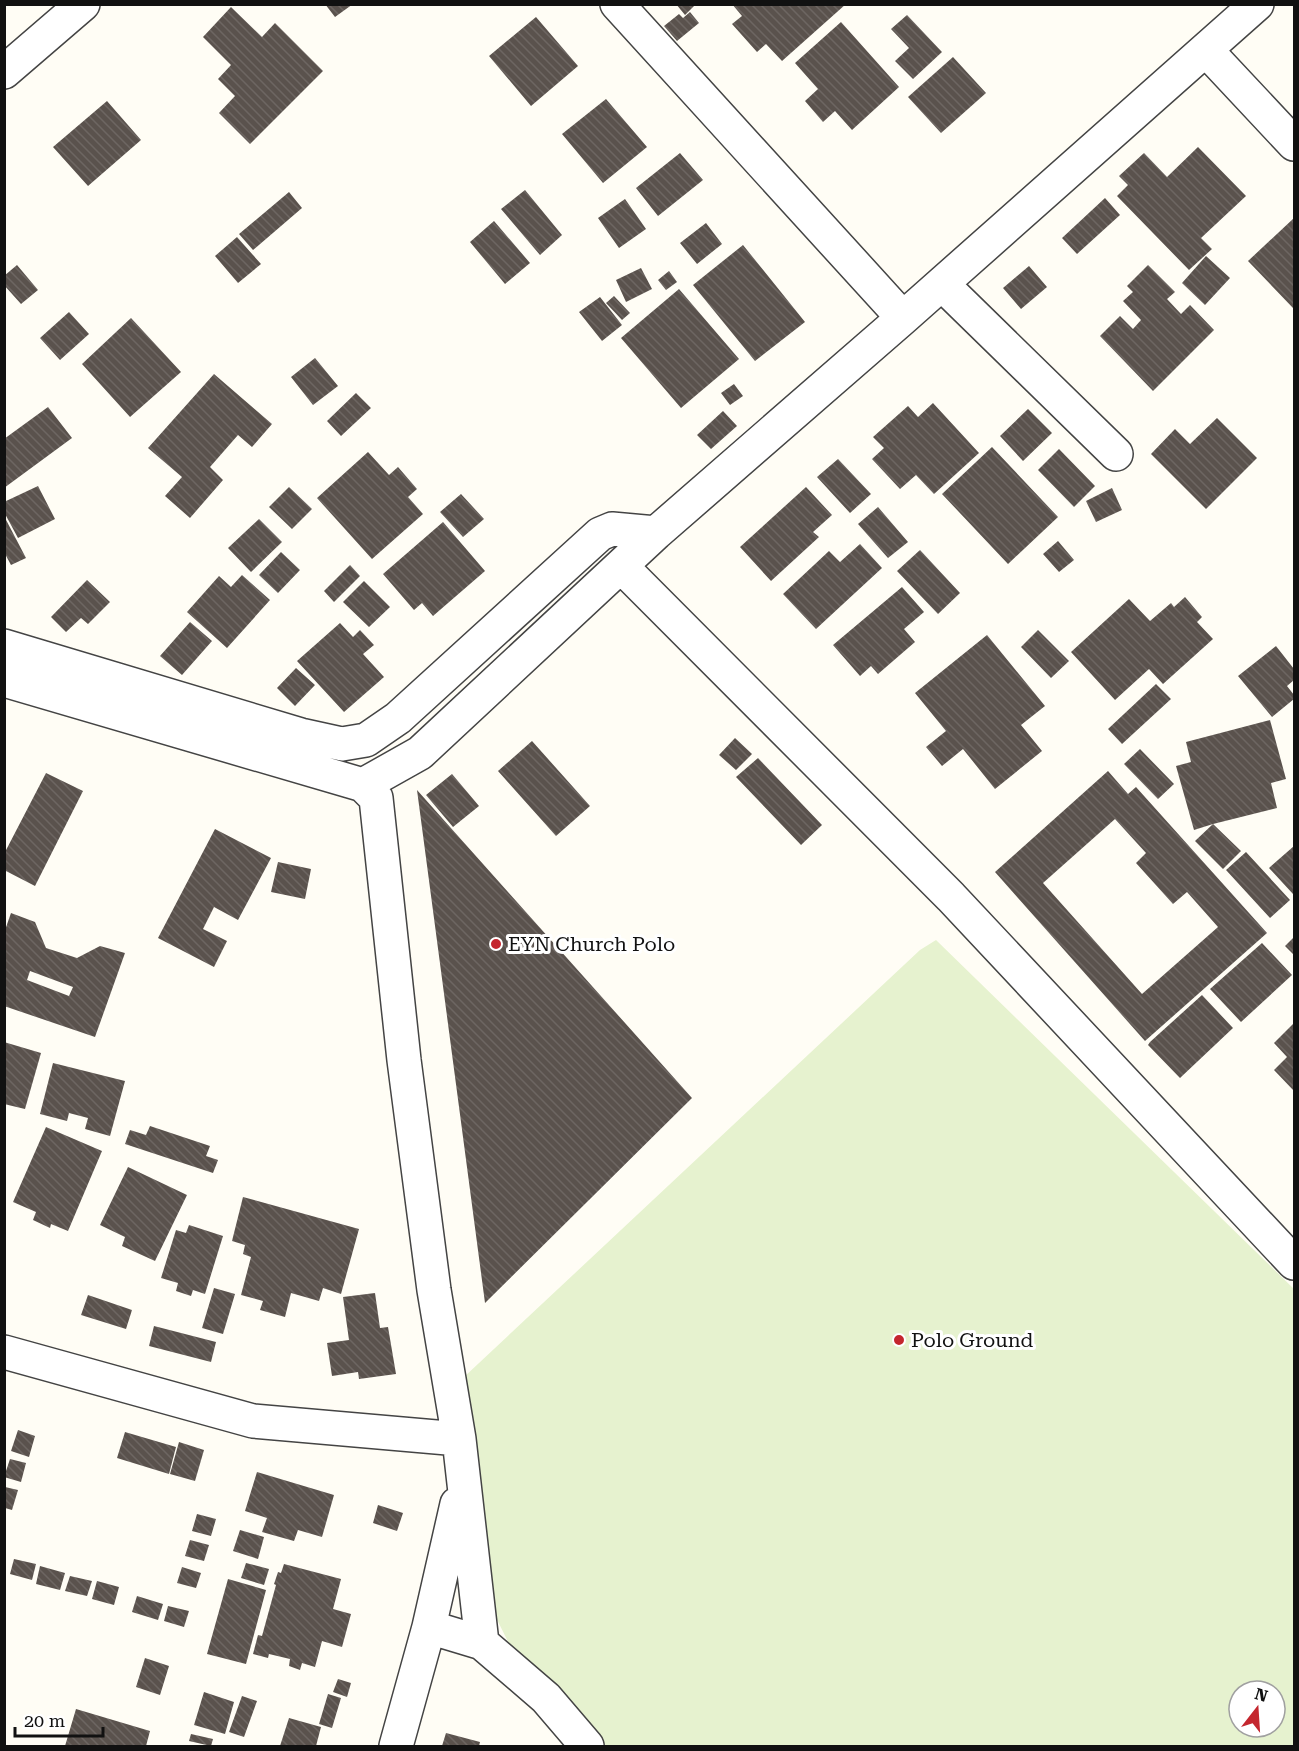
<svg xmlns="http://www.w3.org/2000/svg" width="1299" height="1751" viewBox="0 0 1299 1751" font-family="'Roboto Serif',serif">
  <defs>
    <pattern id="building-back-hatch" width="6" height="6" patternUnits="userSpaceOnUse" patternTransform="scale(1.5)"><rect width="6" height="6" fill="#5a524d"/><path d="M-1 5l2 2M0 0l6 6M5-1l2 2" fill="none" stroke="#6d6662"/></pattern>
  </defs>
  <rect width="100%" height="100%" fill="#fffdf5"/>
  <!-- pitch -->
  <path fill="#e6f2cf" fill-rule="evenodd" d="M936,940L1294,1289V1746H581L533,1692L470,1565L448,1392L920,950ZM1239,1691H1275V1727H1239Z"/>
  <!-- building -->
  <path fill="url(#building-back-hatch)" fill-rule="evenodd" d="M325,4H353L335,17Z
    M676,4H696L685,15Z
    M732,4H846L782,61L766,44L757,52L732,24L742,16Z
    M231,7L262,37L275,23L323,71L250,144L219,113L235,96L218,79L231,65L203,37Z
    M690,12L699,23L677,41L664,26L679,14L683,18Z
    M907,15L942,52L913,79L895,61L909,48L891,29Z
    M536,17L578,66L531,106L489,56Z
    M841,22L899,87L852,130L835,111L823,122L805,101L818,89L795,63Z
    M953,57L986,93L941,133L908,97Z
    M606,99L647,147L603,183L562,134Z
    M107,101L141,140L88,186L53,147Z
    M1198,147L1246,196L1201,238L1212,249L1189,270L1117,196L1128,185L1119,176L1144,153L1167,177Z
    M680,153L703,180L658,216L636,188Z
    M525,190L562,235L540,255L501,209Z
    M289,192L302,208L253,250L239,234Z
    M1105,198L1120,215L1077,254L1062,238Z
    M625,199L646,229L619,248L598,218Z
    M1294,218V306L1293,308L1248,261Z
    M494,221L530,263L505,284L470,242Z
    M706,223L722,244L697,264L680,243Z
    M237,237L261,264L238,283L215,256Z
    M743,245L805,322L755,361L693,285Z
    M1206,256L1230,278L1205,305L1182,283Z
    M17,265L38,290L21,304L4,285V276Z
    M1148,265L1175,292L1167,299L1181,314L1190,305L1214,330L1153,391L1100,336L1120,316L1133,329L1141,320L1123,301L1133,292L1127,286Z
    M1029,266L1047,287L1021,309L1003,288Z
    M641,268L652,289L626,302L616,280Z
    M669,271L677,282L666,290L658,280Z
    M679,289L739,359L681,408L621,338Z
    M614,296L630,313L622,320L606,303Z
    M600,297L622,325L602,341L579,312Z
    M69,312L89,334L60,360L40,338Z
    M131,318L181,372L130,417L82,364Z
    M315,358L338,386L313,405L291,377Z
    M214,374L272,424L252,447L238,435L210,467L223,480L190,518L165,496L182,477L148,448Z
    M734,384L743,396L730,405L721,393Z
    M356,393L371,408L341,436L327,421Z
    M933,403L979,453L934,494L916,475L900,489L872,459L884,448L873,437L908,406L918,417Z
    M48,407L72,438L4,488V439Z
    M1028,409L1052,433L1023,461L1000,436Z
    M723,411L737,426L711,449L697,435Z
    M1217,418L1257,458L1206,509L1151,454L1175,429L1190,444Z
    M992,447L1058,517L1008,564L942,494Z
    M1059,449L1095,486L1074,507L1038,470Z
    M368,452L389,475L398,467L417,489L408,497L423,514L372,559L317,498Z
    M838,459L871,494L850,513L817,477Z
    M38,486L55,519L18,538L4,512V502Z
    M289,487L312,509L292,529L269,507Z
    M806,487L832,515L813,532L819,537L771,581L740,547Z
    M1112,488L1122,510L1096,522L1086,501Z
    M461,494L484,519L463,537L440,512Z
    M878,507L908,542L888,558L858,524Z
    M4,516L26,558L11,565L4,552Z
    M259,519L282,542L251,572L228,548Z
    M443,522L485,571L433,616L422,603L414,610L383,574Z
    M1058,541L1074,560L1059,572L1043,554Z
    M860,544L882,568L816,629L783,594L829,551L840,562Z
    M920,550L960,593L938,614L897,571Z
    M281,552L300,570L278,593L259,575Z
    M350,565L360,576L334,602L324,591Z
    M242,575L270,600L227,648L187,612L219,576L231,587Z
    M87,580L110,602L88,624L81,618L66,632L51,617Z
    M364,581L390,607L369,627L343,602Z
    M902,587L924,612L904,629L915,642L878,674L871,666L860,676L833,645Z
    M1185,597L1202,617L1197,622L1213,639L1163,684L1149,669L1115,700L1071,652L1129,599L1150,621L1171,603L1174,607Z
    M190,622L212,641L182,675L160,656Z
    M340,623L353,637L360,630L374,645L363,654L384,677L344,712L297,661Z
    M1038,630L1069,661L1051,678L1021,647Z
    M987,635L1045,706L1021,725L1042,751L995,789L963,749L942,766L926,747L946,731L915,693Z
    M1276,646L1294,669V680L1287,686L1294,695V699L1272,717L1238,676Z
    M296,668L315,685L295,706L277,688Z
    M1156,684L1171,699L1122,744L1108,729Z
    M1270,720L1286,779L1271,783L1277,808L1213,824L1241,851L1223,869L1195,841L1213,824L1194,830L1176,766L1191,762L1186,742Z
    M735,738L752,754L736,770L719,755Z
    M532,741L590,806L556,836L498,771Z
    M1140,749L1174,784L1158,799L1124,764Z
    M758,758L822,825L801,845L736,777Z
    M1108,771L1128,794L1136,787L1267,933L1145,1041L995,872ZM1115,819L1146,853L1136,863L1173,904L1187,892L1218,927L1142,994L1043,883Z
    M46,773L83,791L35,886L4,870V854Z
    M452,774L479,806L453,827L426,795Z
    M417,790L692,1098L485,1303Z
    M215,829L271,858L238,920L214,907L203,929L227,941L214,967L158,938Z
    M1294,846V892L1293,894L1269,868Z
    M1246,852L1290,900L1270,918L1226,870Z
    M278,862L311,869L305,899L271,892Z
    M11,913L35,922L46,948L77,958L100,946L125,953L95,1037L4,1006V933ZM30,971L73,987L69,996L27,980Z
    M1294,937V955L1285,946Z
    M1262,943L1292,975L1241,1022L1210,989Z
    M1202,995L1233,1028L1180,1078L1148,1045L1150,1042Z
    M1294,1023V1091L1274,1070L1287,1057L1274,1043Z
    M4,1042L41,1053L25,1109L4,1104Z
    M53,1063L125,1081L110,1136L85,1129L88,1118L69,1113L67,1121L40,1114Z
    M150,1126L210,1146L206,1156L218,1160L213,1173L125,1144L130,1130L146,1135Z
    M46,1127L102,1151L68,1231L51,1224L50,1228L33,1220L36,1212L13,1202Z
    M128,1167L187,1195L155,1261L122,1246L125,1237L100,1225Z
    M243,1197L359,1229L341,1294L323,1288L319,1301L291,1293L285,1317L260,1310L263,1301L241,1295L251,1257L243,1254L245,1245L232,1241Z
    M189,1225L223,1236L205,1294L193,1290L191,1296L176,1291L178,1283L161,1278L176,1230L186,1233Z
    M214,1288L235,1294L223,1334L202,1328Z
    M375,1293L380,1328L388,1327L396,1374L359,1379L358,1372L332,1376L327,1343L349,1340L343,1297Z
    M88,1295L132,1310L126,1329L81,1315Z
    M154,1326L216,1342L211,1362L149,1346Z
    M18,1430L35,1436L29,1457L11,1451Z
    M125,1432L176,1447L169,1474L117,1458Z
    M179,1442L204,1450L195,1481L170,1474Z
    M10,1459L26,1463L21,1482L4,1477Z
    M257,1472L334,1495L322,1537L298,1530L294,1541L262,1532L267,1518L245,1511Z
    M5,1487L18,1490L12,1510L5,1508Z
    M378,1505L403,1513L397,1531L373,1523Z
    M197,1514L216,1519L211,1536L192,1531Z
    M240,1530L264,1537L258,1559L233,1551Z
    M190,1540L209,1545L204,1561L185,1556Z
    M14,1559L36,1564L32,1580L10,1574Z
    M246,1563L269,1569L264,1585L241,1578Z
    M284,1564L341,1579L333,1609L351,1614L342,1647L322,1641L315,1667L302,1663L300,1670L289,1666L290,1659L269,1654L268,1658L253,1654L258,1635L262,1636L276,1585L274,1584L278,1572L281,1573Z
    M40,1566L65,1573L60,1590L36,1584Z
    M182,1567L201,1573L196,1588L177,1583Z
    M70,1576L92,1581L87,1596L65,1591Z
    M228,1579L266,1590L246,1664L207,1654Z
    M97,1581L119,1587L114,1605L92,1599Z
    M137,1596L163,1604L158,1620L132,1612Z
    M168,1606L189,1611L184,1627L164,1621Z
    M145,1658L169,1666L160,1695L136,1687Z
    M338,1679L351,1683L347,1697L333,1692Z
    M204,1692L234,1702L225,1734L194,1725Z
    M328,1694L341,1698L332,1728L319,1724Z
    M242,1696L257,1701L244,1737L229,1732Z
    M76,1709L150,1731L146,1746H65Z
    M289,1718L321,1727L316,1746H280Z
    M446,1733L480,1742L479,1746H442Z
    M191,1734L213,1739L211,1746L189,1741Z"/>
  <g fill="none" stroke-linecap="round" stroke-linejoin="round">
    <!-- minor casing -->
    <g stroke="#444" stroke-width="36">
      <path id="minor" d="M617,4L903,318
        M1206,50L1294,144
        M4,72L83,4
        M942,284L1116,454
        M622,567L951,897L1294,1263
        M4,646L301,735L342,744L366,740L398,718L600,534L612,529L656,533
        M4,680L363,785L376,798L404,1060L434,1290L459,1439L482,1643
        M363,785L420,753L656,533L903,318L1257,4
        M4,1352L253,1421L459,1439
        M429,1627L482,1643L546,1698L587,1746
        M396,1746L429,1627L457,1504"/>
    </g>
    <!-- minor -->
    <use href="#minor" stroke="#fff" stroke-width="33"/>
  </g>
  <!-- markers -->
  <g fill="#c4262e" stroke="#fff" stroke-width="2">
    <circle cx="496" cy="944" r="6"/>
    <circle cx="899" cy="1340" r="6"/>
  </g>
  <g text-anchor="middle" dominant-baseline="central" stroke-width="6" stroke-linejoin="round" paint-order="stroke">
    <!-- poi labels -->
    <g font-size="20" fill="#111" stroke="#fff" text-anchor="start">
      <text x="508" y="944">EYN Church Polo</text>
      <text x="911" y="1340">Polo Ground</text>
    </g>
  </g>
  <!-- border -->
  <rect width="1299" height="1751" fill="none" stroke="#111111" stroke-width="12"/>
  <!-- north arrow -->
  <g transform="translate(1257 1709) rotate(17)"><circle r="28" fill="#ffffff" stroke="#a0a0a0" stroke-width="1.5"/>
  <path d="M0-4.5L10 22L0 15L-10 22Z" fill="#c4262e"/>
  <text y="-9" font-size="16" font-weight="bold" text-anchor="middle" fill="#111111">N</text>
  </g>
  <!-- scale -->
  <path d="M15 1727v9h88v-9" fill="none" stroke="#111111" stroke-width="3"/>
  <text x="24" y="1727" font-size="18" fill="#111111" stroke="#ffffff" stroke-width="4.5" paint-order="stroke">20 m</text>
</svg>
